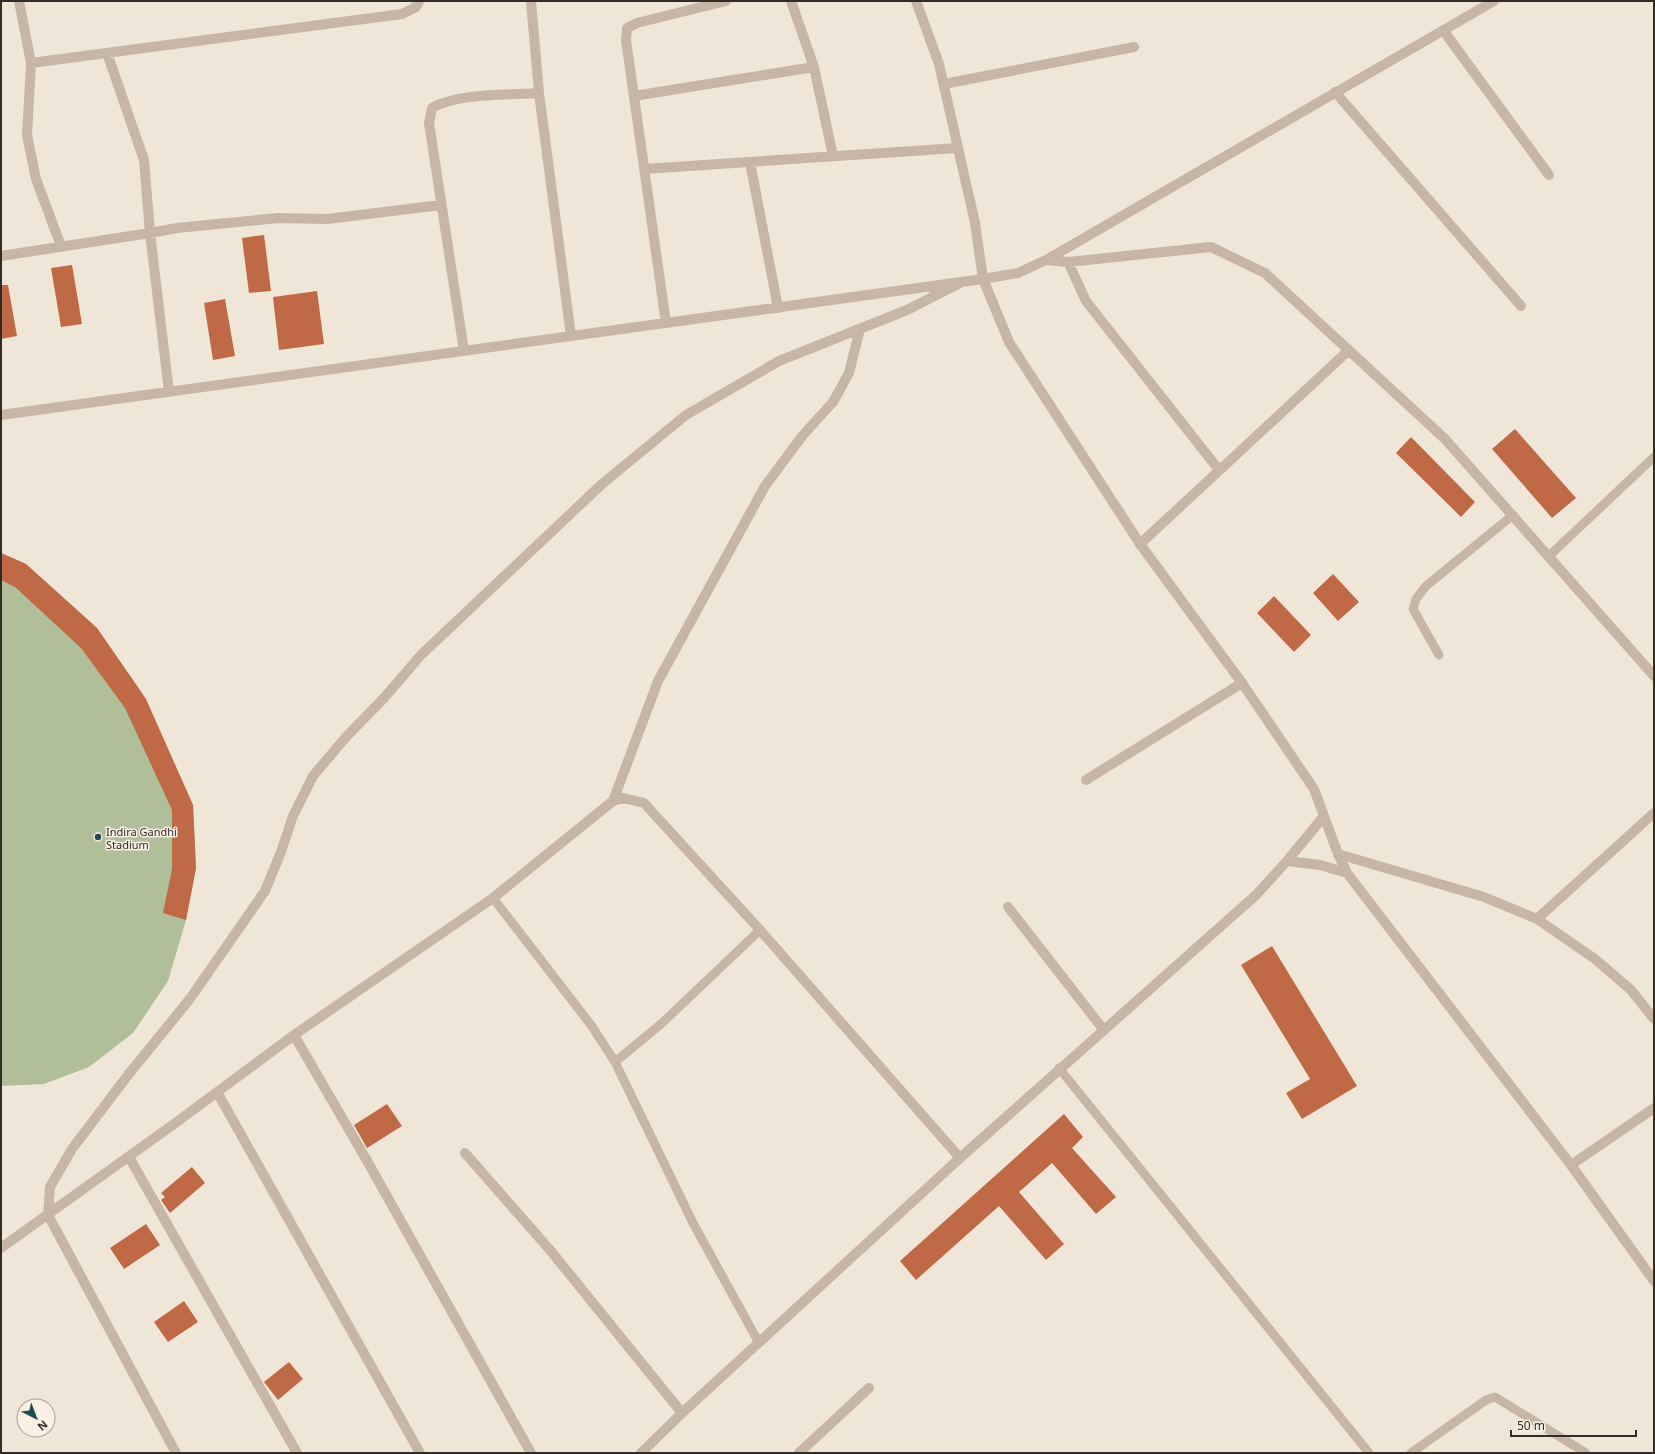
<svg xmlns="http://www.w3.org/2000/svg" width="1655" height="1454" viewBox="0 0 1655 1454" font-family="'Noto Sans',sans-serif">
  <rect width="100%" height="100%" fill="#f0e6d8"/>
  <!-- green -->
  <path fill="#b0be99" d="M1,553L26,564L97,628L142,693L193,805L196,868L186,920L168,981L133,1033L89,1067L44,1084L1,1086Z"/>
  <!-- building -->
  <path fill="#c06946" d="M264,235L271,291L249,293L242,238Z
    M72,265L82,324L61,327L51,268Z
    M1,285H8L17,336L1,339Z
    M317,291L324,344L279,350L273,297Z
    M225,299L235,356L213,360L204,303Z
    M1515,429L1576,498L1552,518L1492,449Z
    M1411,437L1475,502L1461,517L1396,453Z
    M1,553L26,564L97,628L146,699L193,805L196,868L186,920L163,913L172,869V810L125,708L81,648L15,587L1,580Z
    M1333,574L1359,602L1338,621L1313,593Z
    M1274,596L1311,635L1294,652L1257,613Z
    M1272,946L1357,1086L1302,1119L1286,1093L1310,1079L1241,965Z
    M387,1104L402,1126L367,1148L354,1125Z
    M1064,1114L1083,1137L1072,1148L1116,1197L1096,1214L1052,1163L1019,1192L1064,1244L1046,1260L999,1206L916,1280L900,1261Z
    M192,1167L205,1183L170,1213L161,1200L165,1197L161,1193Z
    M146,1224L160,1245L124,1269L110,1248Z
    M184,1301L198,1322L168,1342L154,1322Z
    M289,1362L303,1379L278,1400L264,1382Z"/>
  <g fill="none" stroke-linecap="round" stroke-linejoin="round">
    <!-- service -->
    <path stroke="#c7b6a5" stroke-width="9" d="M1549,556L1654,457
      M1439,655L1413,609L1416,599L1426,586L1513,515
      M493,898L591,1025L615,1062L693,1223L759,1343
      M615,1062L661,1024L760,930
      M1059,1068L1369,1453
      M1411,1453L1486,1400L1495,1397L1586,1453"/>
    <!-- minor -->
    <path stroke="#c7b6a5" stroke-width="10" d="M19,1L31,63L27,135L36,179L61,246
      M531,1L539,93L571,336
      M791,1L814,67L833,156
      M1443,30L1549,175
      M107,53L144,160L150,233L169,392
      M31,63L402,14L416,7L419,1
      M944,84L1134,47
      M1335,92L1521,306
      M634,96L814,67
      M750,162L778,308
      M644,169L958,148
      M1,256L150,233L177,228L278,218L327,219L441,205
      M1046,260L1068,262L1211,247L1265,273L1445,439L1654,676
      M1068,262L1086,301L1219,470
      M666,323L626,40L627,28L637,23L726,1
      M464,351L429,123L432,108C457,93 509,95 539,93
      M1,415L983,279L1018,273L1046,260L1494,1
      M1140,544L1349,350
      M1086,780L1242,683
      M613,801L658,681L765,486L803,435L833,402L849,373L860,329
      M1338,854L1484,897L1537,919L1595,959L1631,990L1654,1019
      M1008,907L1103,1029
      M1537,919L1654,813
      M294,1035L366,1159L531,1453
      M217,1092L420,1453
      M465,1153L550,1250L682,1413
      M129,1157L297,1453
      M1571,1165L1654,1108
      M1,1248L174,1124L294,1035L493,898L613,801L623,798L644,803L760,930L960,1158
      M176,1453L48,1215L50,1187L72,1149L128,1075L189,1000L265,891L281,852L293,816L313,776L346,737L384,698L421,655L602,484L686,415L779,361L907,310L962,282
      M799,1453L869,1388"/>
    <!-- tertiary -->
    <path stroke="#c7b6a5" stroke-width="10" d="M916,1L939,64L975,223L983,279L1009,342L1140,544L1242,683L1314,789L1338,854L1347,873L1571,1165L1654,1281
      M1287,861L1320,865L1347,873
      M641,1453L682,1413L960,1158L1256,895L1287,861L1324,816"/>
  </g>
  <!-- markers -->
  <circle fill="#1e4c52" stroke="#f8f0e4" stroke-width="1.5" cx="98" cy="837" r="4"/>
  <g text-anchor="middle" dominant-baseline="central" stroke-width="3" stroke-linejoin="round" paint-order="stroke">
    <!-- poi labels -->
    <g font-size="11" fill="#332b26" stroke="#f8f0e4" text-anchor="start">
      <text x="106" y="831">Indira Gandhi<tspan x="106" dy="13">Stadium</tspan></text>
    </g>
  </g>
  <!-- border -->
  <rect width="1655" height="1454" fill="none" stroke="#332b26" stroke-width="4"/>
  <!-- north arrow -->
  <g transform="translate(36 1418) rotate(138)"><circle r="19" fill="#f8f0e4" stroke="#a9a198"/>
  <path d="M0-3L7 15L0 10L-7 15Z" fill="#1e4c52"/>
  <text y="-6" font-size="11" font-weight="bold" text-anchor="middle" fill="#332b26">N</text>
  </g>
  <!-- scale -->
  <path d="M1511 1430v6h125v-6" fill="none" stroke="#332b26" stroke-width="2"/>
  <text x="1517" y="1430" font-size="12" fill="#332b26" stroke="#f8f0e4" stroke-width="3" paint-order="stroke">50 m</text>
</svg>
